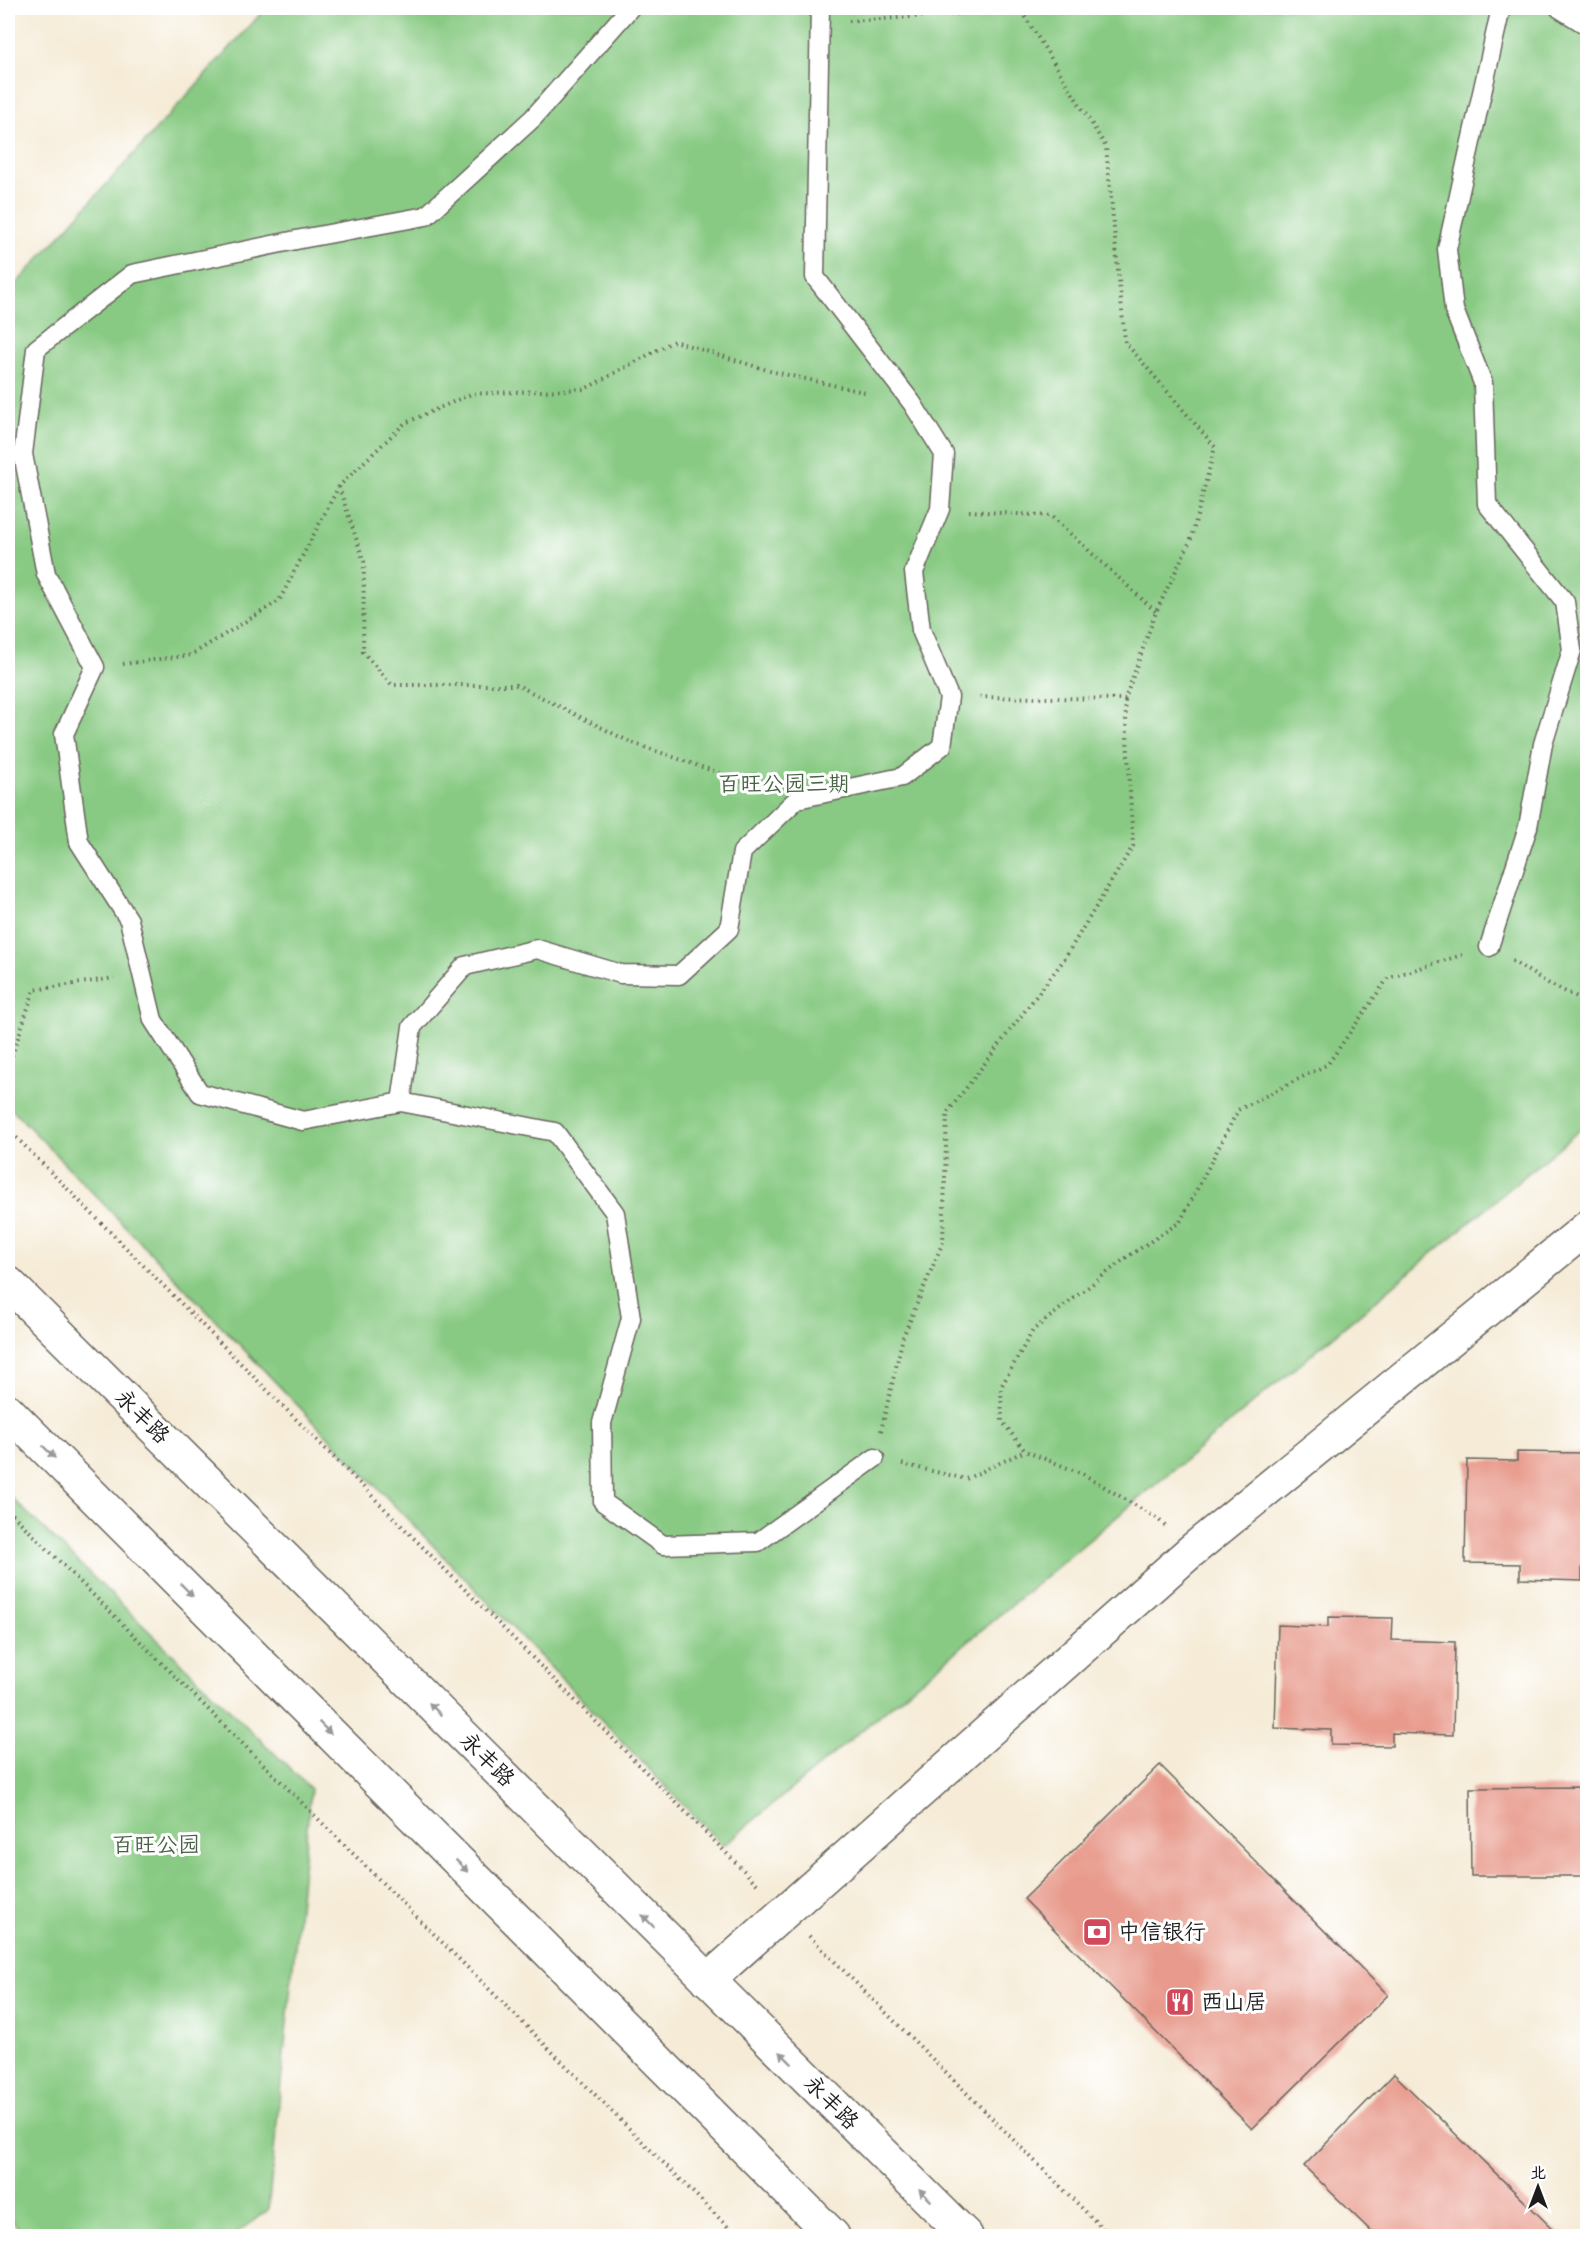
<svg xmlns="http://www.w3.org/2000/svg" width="1595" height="2244" viewBox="0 0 1595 2244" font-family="'Architects Daughter','LXGW WenKai TC',sans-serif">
  <rect width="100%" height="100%" fill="#fff"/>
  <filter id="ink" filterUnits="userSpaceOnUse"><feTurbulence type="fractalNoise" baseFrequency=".0167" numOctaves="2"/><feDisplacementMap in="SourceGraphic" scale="12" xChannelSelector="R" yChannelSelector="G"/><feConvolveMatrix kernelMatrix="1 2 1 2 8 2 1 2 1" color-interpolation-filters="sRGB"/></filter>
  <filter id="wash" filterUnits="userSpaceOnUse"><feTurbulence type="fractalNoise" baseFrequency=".008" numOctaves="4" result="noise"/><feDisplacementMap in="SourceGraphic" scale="24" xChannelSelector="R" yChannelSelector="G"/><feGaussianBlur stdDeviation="1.35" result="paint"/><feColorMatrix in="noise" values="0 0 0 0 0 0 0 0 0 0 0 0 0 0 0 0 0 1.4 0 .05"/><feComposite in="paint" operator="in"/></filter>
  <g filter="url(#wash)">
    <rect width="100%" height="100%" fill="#f5ebd6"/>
    <!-- green -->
    <path fill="#88ca83" stroke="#527350" stroke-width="1.5" d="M266,8H1587V1124L723,1846L8,1105V293Z
      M8,1494L311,1789L268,2210L232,2236H26L8,2217Z"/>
    <g id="blocks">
      <!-- building -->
      <path fill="#e89b8d" d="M1517,1452L1582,1453V1475H1588V1568L1582,1567V1581L1520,1579V1564L1465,1563L1467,1460L1517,1461Z
        M1328,1617L1393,1618L1392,1640L1455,1642L1453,1735L1392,1733V1746L1331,1745V1730L1275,1728L1278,1625L1328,1627Z
        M1160,1765L1388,1995L1252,2129L1024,1899Z
        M1588,1787V1876H1471L1470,1788Z
        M1394,2074L1560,2236H1376L1304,2166Z"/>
    </g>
  </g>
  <g filter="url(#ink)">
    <use href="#blocks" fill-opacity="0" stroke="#68645d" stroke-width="1.5"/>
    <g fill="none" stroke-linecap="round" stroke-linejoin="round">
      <!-- lane casing -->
      <g stroke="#68645d" stroke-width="21">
        <path id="lane" d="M630,8L533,118L426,216L301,239L132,274L36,349L23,454L46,574L95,667L64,734L79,842L129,920L153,1020L200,1093L303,1121L401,1102L555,1132L615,1213L631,1318L602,1423L603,1502L663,1545L758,1542L875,1458
          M1559,8L1588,26
          M1489,947L1528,827L1543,744L1572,650L1565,602L1487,504L1483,383L1454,310L1447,249L1501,8
          M401,1102L412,1027L465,966L537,949L621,974L679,975L729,929L742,852L797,799L902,777L942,746L949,697L921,630L914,572L940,509L944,454L912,403L815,277L820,8"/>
      </g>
      <!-- secondary casing -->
      <g stroke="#68645d" stroke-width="36">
        <path id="secondary" d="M708,1980L1190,1552L1588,1227"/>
      </g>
      <!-- primary casing -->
      <g stroke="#68645d" stroke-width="36">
        <path id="primary" d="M8,1283L966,2236
          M8,1411L833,2236"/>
      </g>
      <!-- path -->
      <path stroke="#68645d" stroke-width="4" stroke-dasharray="1.5 4.5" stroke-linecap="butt" d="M849,21L1021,10L1106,147L1125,342L1215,447L1191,539L1156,612L1125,699L977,697
        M339,487L364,562L363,652L392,685H517L630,742L768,790
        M969,511L1051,516L1156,612
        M123,664L191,655L279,601L339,486L405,423L471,394L585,389L674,341L770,371L868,393
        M1512,961L1551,985L1588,1002
        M8,1060L12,1056L34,990L114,978
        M8,1129L759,1886
        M881,1431L903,1337L943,1242L947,1113L1063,961L1133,846L1125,699
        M902,1464L966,1479L1025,1451
        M8,1510L737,2236
        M1165,1526L1158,1519L1083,1474L1025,1451L1002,1421L1001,1387L1033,1330L1127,1257L1180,1222L1238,1110L1328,1064L1388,978L1462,955
        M809,1936L1110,2236"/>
      <!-- lane -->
      <use href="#lane" stroke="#fff" stroke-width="18"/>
      <!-- secondary -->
      <use href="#secondary" stroke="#fff" stroke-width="33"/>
      <!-- primary -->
      <use href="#primary" stroke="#fff" stroke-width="33"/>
    </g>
    <!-- one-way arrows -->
    <defs><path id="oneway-solid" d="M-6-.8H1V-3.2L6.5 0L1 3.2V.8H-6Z" transform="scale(1.5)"/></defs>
    <g fill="#999">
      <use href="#oneway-solid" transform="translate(49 1452) rotate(45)"/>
      <use href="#oneway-solid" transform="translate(187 1590) rotate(45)"/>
      <use href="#oneway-solid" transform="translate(435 1709) rotate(-135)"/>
      <use href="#oneway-solid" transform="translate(325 1728) rotate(45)"/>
      <use href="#oneway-solid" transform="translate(462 1866) rotate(45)"/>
      <use href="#oneway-solid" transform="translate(648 1921) rotate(-135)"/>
      <use href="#oneway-solid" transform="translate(786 2058) rotate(-135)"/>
      <use href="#oneway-solid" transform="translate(925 2195) rotate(-135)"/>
    </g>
  </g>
  <!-- icons -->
  <defs>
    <g id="bank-square" transform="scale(1.5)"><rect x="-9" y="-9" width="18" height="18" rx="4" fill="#d1495b" stroke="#fff"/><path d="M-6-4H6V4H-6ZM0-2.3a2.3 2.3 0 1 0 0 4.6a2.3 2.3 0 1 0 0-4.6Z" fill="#fff"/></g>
    <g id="restaurant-square" transform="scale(1.5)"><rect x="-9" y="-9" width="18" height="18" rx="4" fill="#d1495b" stroke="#fff"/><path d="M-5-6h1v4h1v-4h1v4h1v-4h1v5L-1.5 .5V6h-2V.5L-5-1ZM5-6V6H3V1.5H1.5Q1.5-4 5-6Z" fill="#fff"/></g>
  </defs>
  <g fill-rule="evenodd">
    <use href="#bank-square" x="1097" y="1932"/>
    <use href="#restaurant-square" x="1180" y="2002"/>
  </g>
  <g text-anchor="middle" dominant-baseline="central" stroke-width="6" stroke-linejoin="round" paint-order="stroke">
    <!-- park labels -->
    <g font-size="22" fill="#476245" stroke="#fff">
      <text x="784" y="784">百旺公园三期</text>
      <text x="156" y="1845">百旺公园</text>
    </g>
    <!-- street labels -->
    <g font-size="22" fill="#1c1c1c" stroke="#fff">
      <text transform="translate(142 1417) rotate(45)">永丰路</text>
      <text transform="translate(487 1760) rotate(45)">永丰路</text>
      <text transform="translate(831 2103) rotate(45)">永丰路</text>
    </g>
    <!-- poi labels -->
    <g font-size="22" fill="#1c1c1c" stroke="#fff" text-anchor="start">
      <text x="1118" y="1932">中信银行</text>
      <text x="1201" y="2002">西山居</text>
    </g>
  </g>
  <!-- margin -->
  <rect width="1595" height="2244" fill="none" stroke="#fff" stroke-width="30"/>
  <!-- north arrow -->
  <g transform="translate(1538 2187)" stroke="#ffffff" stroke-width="4.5" paint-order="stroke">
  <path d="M0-4.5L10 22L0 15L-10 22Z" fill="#1c1c1c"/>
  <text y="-9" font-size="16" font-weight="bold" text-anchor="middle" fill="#1c1c1c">北</text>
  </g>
</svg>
